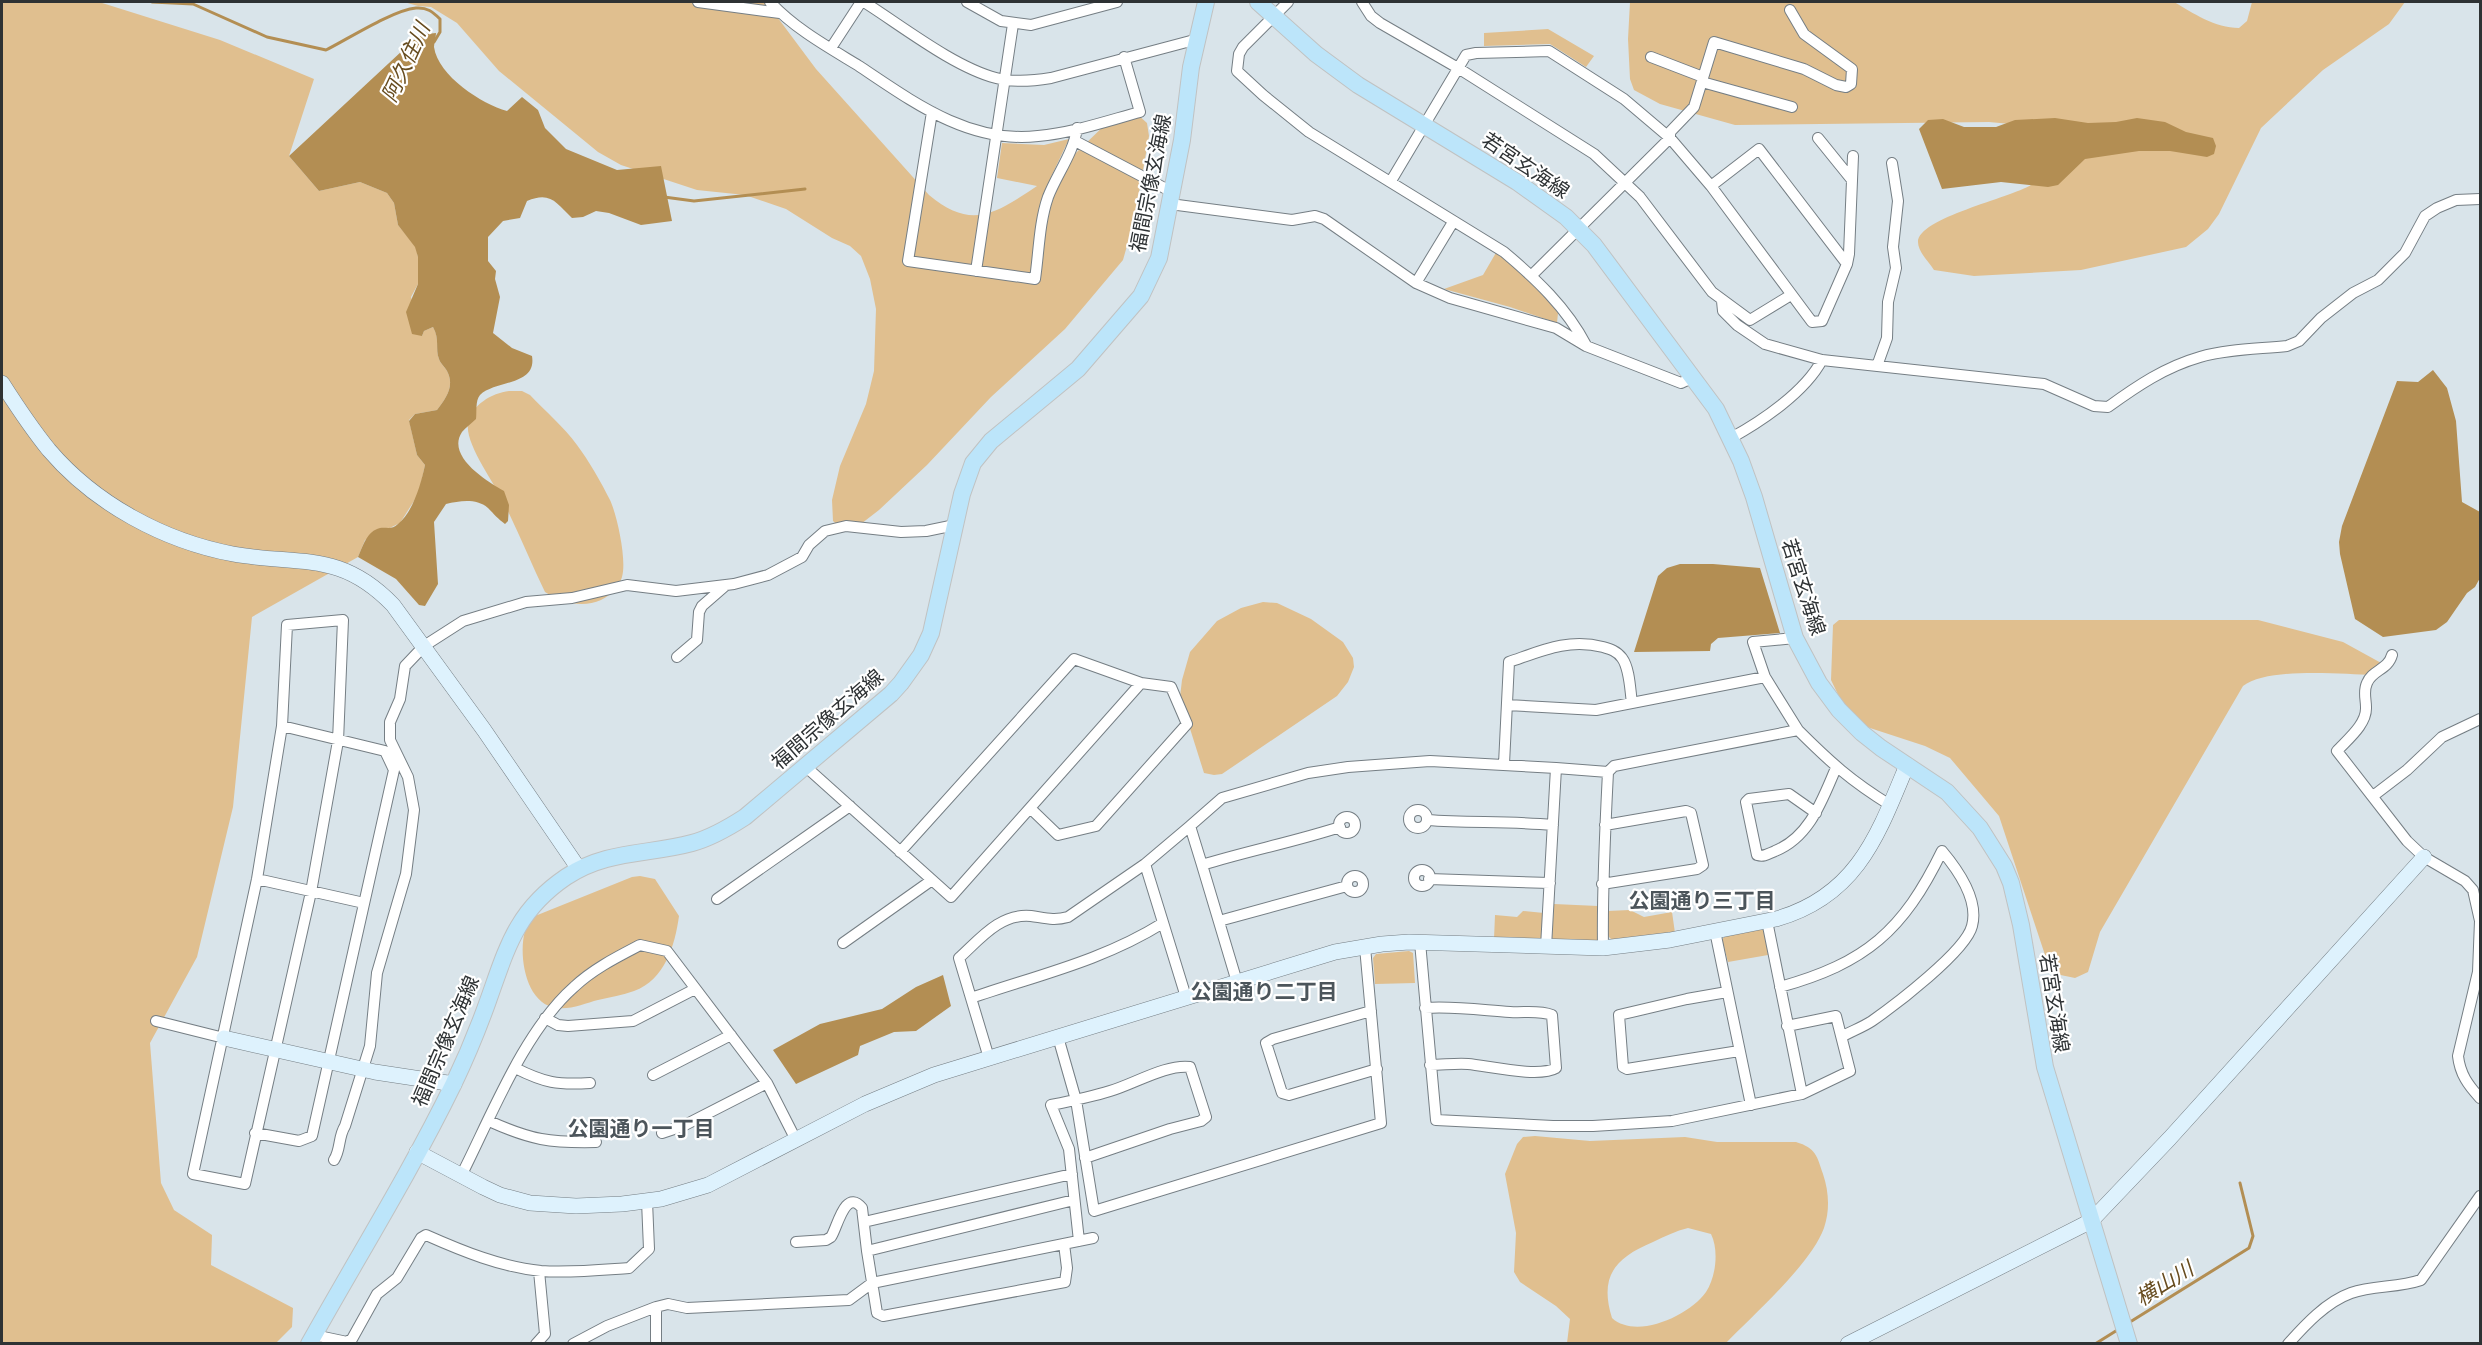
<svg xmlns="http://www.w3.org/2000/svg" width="2482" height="1345" viewBox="0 0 2482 1345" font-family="'IBM Plex Sans','Noto Sans JP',sans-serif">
  <rect width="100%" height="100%" fill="#d9e4ea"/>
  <!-- green -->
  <path fill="#e0bf8f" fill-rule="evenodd" d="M2,2H99L220,40L314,79L289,156L319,191L360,182L387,193L394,203L398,225L416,247L418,257V284L411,297L422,336L424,331L433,327C440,339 435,348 439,359C440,363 445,367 447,371C455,386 446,398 437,410L415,414L409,420L417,455L425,465L419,493L400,523L365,540L358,557L252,617L233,807L197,957L150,1043L161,1183L174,1210L212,1235L211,1265L293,1308L292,1327L276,1343L2,1344Z
    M404,2H766L816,69L929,195C972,231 996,213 1037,186L997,178L1002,143L1044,145L1069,139L1051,177L1110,120L1137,114L1147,123L1149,136L1134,221L1123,260L1065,329L991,397L927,465L879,510L857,527H840L833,521L832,500L840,466L866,404L874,371L876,309L870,279L861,256L850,246L832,238L786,209L745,195L697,190L621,165L598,152L499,71L457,23L431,7L418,6Z
    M1630,2H2174C2193,13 2215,28 2239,28L2247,21L2252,2H2405L2389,24L2323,70L2261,128L2219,214L2208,229L2186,247L2081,270L1974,276L1934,270C1929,262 1918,252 1918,242C1918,218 2010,198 2031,185L2034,179L2022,125L1989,122L1735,125L1660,104L1634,90L1630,79L1628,39Z
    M1548,29L1594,56L1586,67L1550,44L1484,46V33Z
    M1497,251L1534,282L1558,313L1557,323L1510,307L1444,289L1483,275Z
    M509,391H522L530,395C545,411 564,427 577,445C589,461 601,482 610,500C617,515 627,560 622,577C619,587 611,595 601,600C583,608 561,603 545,592C531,563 519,533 504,503C495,484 465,444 468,424C471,405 492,393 509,391Z
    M1263,602L1277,603L1311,619L1343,642L1353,658L1354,667L1348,682L1337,696L1222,774L1214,775L1204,773L1180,697L1182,680L1190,652L1217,621L1241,608Z
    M1839,620H2258L2343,642L2383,664L2373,675C2342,674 2267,667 2243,686L2100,932L2088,972L2075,978L2051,973L1999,816L1950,758L1925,746L1870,728L1850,719L1831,680L1833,625Z
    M640,876L655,879L679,916C675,945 665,980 634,991C623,995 610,997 598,1000C586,1003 570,1010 557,1008C526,1005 518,956 525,931C527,926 532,921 535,916L632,877Z
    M1554,904L1598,906L1599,938L1596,943L1557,942L1552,938Z
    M1630,910L1644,917L1672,912L1675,933L1612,940L1608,936L1607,911Z
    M1523,911L1544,913L1542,938L1539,941L1494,939L1495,915L1517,917Z
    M1758,927L1765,931L1768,955L1728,962L1722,940L1727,933Z
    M1409,951L1413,953L1415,983L1375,984L1373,958L1376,954Z
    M1535,1136L1590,1141L1685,1137L1717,1142H1796C1816,1148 1817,1156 1823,1174C1829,1192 1830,1210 1824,1228C1811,1264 1753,1315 1726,1343H1567L1570,1319L1556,1306L1520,1282L1514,1272L1516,1233L1505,1174L1517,1144L1523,1137ZM1688,1228L1711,1234C1719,1250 1716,1277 1706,1292C1689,1316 1636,1340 1612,1318C1599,1276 1615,1258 1653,1242C1665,1236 1676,1231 1688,1228Z"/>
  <!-- water -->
  <path fill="#b38e53" d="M436,33C436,37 434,43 434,47C438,76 482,104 507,111L522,97L538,110L545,128L566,149L617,170L661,166L672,221L641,225L609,213L596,211L583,217L572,218C556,203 551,191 527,201L520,218L503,221L488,237V261L496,271L495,279L500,297L493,333L512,348L532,356C537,386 495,380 480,395C475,401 477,412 476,419C472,423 466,427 462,432C446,456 486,481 504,491L509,505L508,521L505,524C498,519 494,514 488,508C476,498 460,501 446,504L434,522L438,584L425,606L419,605L396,579L358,557C363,546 367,531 380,528C387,527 392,530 398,524C413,512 421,484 425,465L417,455L409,421L415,414L437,410C446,398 455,386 447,371C445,367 440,363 439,359C435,349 440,339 433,327L424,331L422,336L412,334L406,312L418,284V257L415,247L398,225L394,203L387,193L360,182L319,191L289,156L417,37L426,34Z
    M2055,118L2088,123L2116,122L2137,118L2165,122L2186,132L2213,138L2216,146L2214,154L2207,157L2170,151H2139L2085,159L2058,185L2048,187L2001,182L1942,189L1919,129L1928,120L1943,119L1964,127H1996L2015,120Z
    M2433,370L2447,388L2456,421L2462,502L2480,512V578L2475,587L2467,593L2447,622L2436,630L2383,637L2355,619L2340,554L2339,542L2342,526L2397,381L2418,382Z
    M1680,564H1713L1760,568L1780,633L1718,638L1711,644L1710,651L1634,652L1658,576L1667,568Z
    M943,975L951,1006L916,1031L894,1032L860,1046L858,1055L796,1084L773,1050L820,1024L882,1009L916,987Z"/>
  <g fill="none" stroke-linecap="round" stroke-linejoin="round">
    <!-- stream -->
    <path stroke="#b38e53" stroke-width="3" d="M152,2L193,4L267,37L326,50C348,39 393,10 416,8C427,7 433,12 440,19V32L434,42
      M664,197L694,201L805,189
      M2130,1322L2249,1248L2253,1236L2240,1183
      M2095,1344L2119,1329"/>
    <!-- street casing -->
    <g stroke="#757e84" stroke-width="12">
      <path id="street" d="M698,2L780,13
        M770,2C795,29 828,47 859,66C913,102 969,144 1038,136C1072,133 1107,121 1140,112L1124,57
        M864,2C902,26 954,67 996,78C1014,83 1033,81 1051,78L1198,39
        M967,2L1001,21L1031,25L1117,2
        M1288,2L1243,47L1239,54L1237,71L1263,95L1309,132L1504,252C1536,279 1566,307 1586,345
        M1362,2L1371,16L1380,23L1458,68L1594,154L1640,197L1712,292L1750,320L1791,295
        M831,48L861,2
        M1651,57L1703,77
        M1702,82L1792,107
        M932,112L908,261L1035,279C1039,252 1039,223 1048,197C1057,174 1074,152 1077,128
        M1818,138L1852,180
        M1075,141L1172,192
        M1391,181L1466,55L1476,53L1549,51L1624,99L1670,138L1711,186L1812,322L1822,321L1847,264L1759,149L1711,186
        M1170,204L1292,220L1315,216L1324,219L1416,283L1450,298L1556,328L1586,346L1681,383L1694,377
        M1847,264L1849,254L1853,156
        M976,271L1013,24
        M1532,275L1670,138V132L1694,107L1714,42L1804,69L1836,85L1846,87L1851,84L1852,69L1804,34L1790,10
        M1416,283L1453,222
        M1722,301L1723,311L1737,325L1765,344L1822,360L2044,384L2094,406L2108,407C2137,386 2165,367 2200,357C2227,349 2259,349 2287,346L2299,341L2321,318L2353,293L2378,280L2405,253L2425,216L2437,208L2456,200L2480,199
        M1877,366L1887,338L1888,302L1896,268L1893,247L1898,201L1892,163
        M1731,438C1762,421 1805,392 1822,360
        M343,620L338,741L311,892L245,1184L193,1174L257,879L282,726L287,625Z
        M2392,655C2388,670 2372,670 2367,683C2363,691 2366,699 2366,707C2367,724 2348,739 2337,751L2407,841L2424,857L2465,881L2473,890L2480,921L2478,972L2458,1056C2460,1074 2468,1085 2480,1098
        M677,657L697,640L699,612L702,606L725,586
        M1765,677L1753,642L1795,638
        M1507,705L1596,710L1765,677L1798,730
        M1504,764L1509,662C1541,651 1568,638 1603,647C1610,649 1617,651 1622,658C1630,669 1630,690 1632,703
        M805,766L951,897L1030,808
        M2373,796L2407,770L2442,737L2480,719
        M1409 819a9 9 0 1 1 18 0a9 9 0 1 1-18 0Z
        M1816,813L1789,794L1749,799L1746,802L1757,855C1764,857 1768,854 1775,851C1810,837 1822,800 1836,768
        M1339 825a8 8 0 1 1 16 0a8 8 0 1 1-16 0Z
        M1427,820C1469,823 1511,821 1553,825
        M1340,827C1294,842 1247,851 1202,865L1190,826L1222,798L1308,773L1348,767L1430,761L1556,768
        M900,852L1074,659L1141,683L1171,687L1187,724L1096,826L1058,835L1030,808L1141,683
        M1202,865L1237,982
        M1414 878a8 8 0 1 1 16 0a8 8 0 1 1-16 0Z
        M1347 884a8 8 0 1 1 16 0a8 8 0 1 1-16 0Z
        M257,879L364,903
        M1429,879L1550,883
        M1602,884L1697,869L1703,865L1691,813L1686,811L1605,825
        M717,899L850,806
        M1219,921L1347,886
        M1767,921L1802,1094
        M1715,931L1751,1105
        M1420,942L1436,1120L1553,1126H1593L1672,1121L1802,1094L1850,1071L1836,1016L1787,1026
        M843,943L932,880
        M1546,947L1556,768L1608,772
        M1603,948C1602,889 1605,831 1608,772L1614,766L1798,730C1830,762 1851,781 1890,805
        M1780,987C1866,963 1903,931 1942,851C1958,870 1979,900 1972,926C1966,951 1895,1005 1872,1021C1863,1027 1852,1031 1843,1036
        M1727,992L1687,999L1619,1015L1623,1067L1627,1069L1739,1051
        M1186,997L1145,864L1190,826
        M971,998C1038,975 1102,961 1163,923
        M1425,1008C1454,1006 1481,1010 1510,1012C1524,1013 1539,1010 1552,1015L1556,1068C1539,1078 1489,1066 1468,1064C1456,1063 1443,1065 1430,1065
        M1371,1011L1273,1039L1266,1043L1282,1093L1289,1095L1377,1069
        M545,1018L558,1025L568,1026L633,1021L695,989
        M156,1021L224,1038
        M1058,1037L1076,1100L1094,1211L1381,1123L1365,947
        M989,1058L959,958C980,939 1000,913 1031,916C1045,918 1054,921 1068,917L1145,864
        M515,1068C545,1083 557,1085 590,1083
        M653,1075L731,1035
        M489,1121C531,1140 550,1143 596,1142
        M255,1133L299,1141L312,1136L394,770L385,751L282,726
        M662,1133L683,1126L767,1083
        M334,1160C341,1149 338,1137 345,1126L370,1046L377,973L406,874L414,810L408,777L390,740V722L400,699L405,666L424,646L463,621L526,602L572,598L627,585L676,591L734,584L768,575L802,557L809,545L825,531L846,526L901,532L926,531L955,525
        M461,1176C491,1117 524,1031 574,987C593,969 617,957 640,945L667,951L767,1083L796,1140
        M864,1222L1072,1174
        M1079,1241L1069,1149L1051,1105C1071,1101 1091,1097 1110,1091C1134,1084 1166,1064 1190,1067L1206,1117L1201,1121L1170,1129L1085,1158
        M796,1242L826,1240L831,1237C837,1229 845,1187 862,1208L867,1251L1074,1200
        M867,1251L877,1313L883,1316L1065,1282L1067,1268L1064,1244
        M656,1307V1344
        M314,1335L347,1342L352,1339L377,1294L397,1278L421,1238L426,1235C462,1251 501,1267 541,1271C570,1273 600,1270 629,1268L649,1249L647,1201
        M536,1344L545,1334L539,1271
        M573,1344L607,1326L656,1307L668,1304L687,1308L849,1300L872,1283L1093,1238
        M2288,1344C2305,1325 2326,1302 2351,1293C2373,1285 2398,1288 2421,1280L2480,1196"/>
    </g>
    <!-- secondary casing -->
    <g stroke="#757e84" stroke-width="16">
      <path id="secondary" d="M2,383C16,405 32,429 49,450C95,504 164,541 233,554C300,566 340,550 393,605L484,730L579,869
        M224,1038L375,1072L454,1084
        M417,1152L483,1187L500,1195L530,1203L576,1206L622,1204L661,1199L708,1185L865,1104L934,1075L1335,952L1382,944L1409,942L1603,948L1670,940L1776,919C1857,896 1878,835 1907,765
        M1848,1344L2091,1221L2170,1138L2424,857"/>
    </g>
    <!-- primary casing -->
    <g stroke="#c0c2c2" stroke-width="18">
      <path id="primary" d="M1258,2L1316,54L1358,85L1517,182L1566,217L1594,245L1716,409L1741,461L1754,497L1795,638L1819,683L1839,710L1862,733L1881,748L1947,792L1980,828L2004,866L2011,883L2021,925L2045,1067L2129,1344
        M309,1344C357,1258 410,1173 453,1085C466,1058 478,1029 488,1001C507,948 516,911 566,877C606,850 648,855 692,843C711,838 728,828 745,817L891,694L901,683L921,655L931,633L962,494L973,463L991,441L1078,369L1141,296L1159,258L1182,140L1191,67L1206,2"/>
    </g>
    <!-- street -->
    <use href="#street" stroke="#fff" stroke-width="10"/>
    <!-- secondary -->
    <use href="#secondary" stroke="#def2fd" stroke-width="15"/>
    <!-- primary -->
    <use href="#primary" stroke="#bce5fa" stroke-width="16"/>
  </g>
  <g text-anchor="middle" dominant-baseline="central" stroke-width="4.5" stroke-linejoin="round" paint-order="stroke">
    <!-- street labels -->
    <g font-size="20" fill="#2e3234" stroke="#fff">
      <text transform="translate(1526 165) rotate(34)">若宮玄海線</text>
      <text transform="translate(1150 183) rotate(-79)">福間宗像玄海線</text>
      <text transform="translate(1804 587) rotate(72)">若宮玄海線</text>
      <text transform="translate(827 719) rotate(-41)">福間宗像玄海線</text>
      <text transform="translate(2055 1003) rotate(81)">若宮玄海線</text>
      <text transform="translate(445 1041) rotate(-67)">福間宗像玄海線</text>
    </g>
    <!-- water labels -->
    <g font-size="21" font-style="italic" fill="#674c1f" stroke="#fff">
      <text transform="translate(405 62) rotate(-65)">阿久住川</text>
      <text transform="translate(2164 1283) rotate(-32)">横山川</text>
    </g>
    <!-- neighbourhood labels -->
    <g font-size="21" font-weight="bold" fill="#4c555b" stroke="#fff">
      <text x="1702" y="900">公園通り三丁目</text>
      <text x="1264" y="991">公園通り二丁目</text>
      <text x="641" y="1128">公園通り一丁目</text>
    </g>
  </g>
  <!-- border -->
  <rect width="2482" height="1345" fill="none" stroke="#2e3234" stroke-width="6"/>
</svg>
